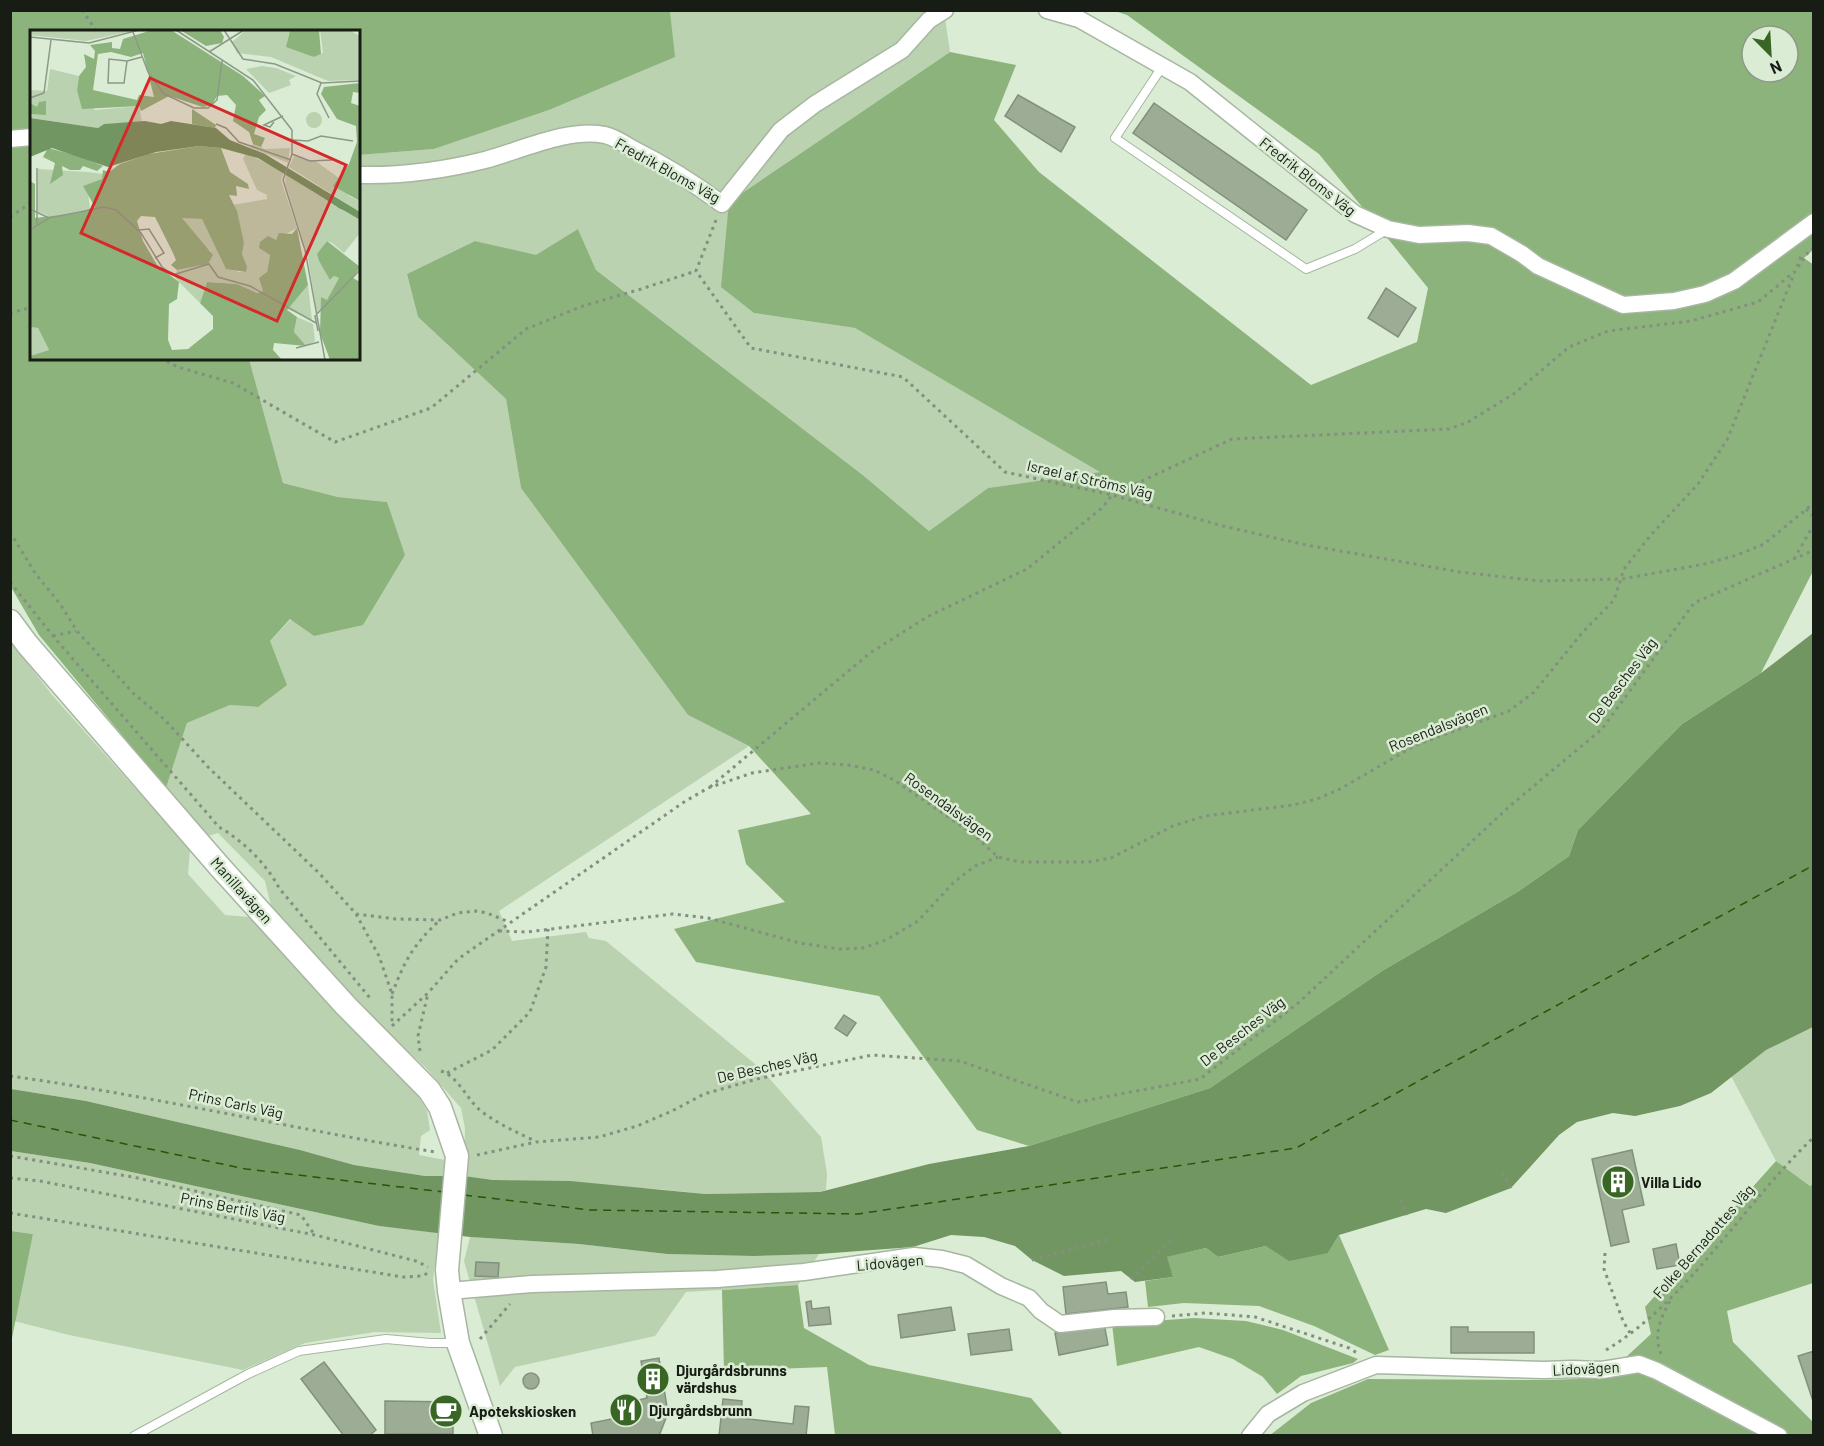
<svg xmlns="http://www.w3.org/2000/svg" width="1824" height="1446" viewBox="0 0 1824 1446" font-family="Barlow,sans-serif">
  <rect width="100%" height="100%" fill="#daecd4"/>
  <!-- green -->
  <path fill="#bad2b0" d="M670,11H944L950,52L729,202L754,313L855,328L1101,472L988,488L929,531L864,476L596,270L578,229L536,256L475,241L407,274L418,317L506,399L521,488L688,715L749,746L499,911L512,941L586,932L589,938L606,941L761,1069L821,1137L827,1174L826,1190L820,1192L705,1194L658,1189L493,1180L464,1176L465,1128L461,1108L426,1068L367,1014L271,906L265,881L218,833L208,836L166,788L187,723L230,705L258,707L270,641L291,619L314,636L387,502L338,497L283,483L249,359L358,358L359,155L434,149L549,110L674,57Z
    M10,641L53,696L190,850L188,874L225,915L249,917L416,1092L427,1111L430,1130L421,1136L419,1155L445,1160V1176H425L354,1165L300,1150L86,1101L11,1089Z
    M1813,1027V1184L1810,1186L1776,1161L1731,1076L1766,1050Z
    M11,1151L90,1163L379,1226L439,1233L433,1280L441,1333L375,1332L305,1343L243,1370L69,1335L14,1321L33,1234L11,1231Z
    M470,1237L579,1244L667,1254L754,1256L819,1254L798,1285L686,1292L655,1336L515,1367L500,1386L464,1261Z"/>
  <!-- forest -->
  <path fill="#8db37d" fill-rule="evenodd" d="M11,11H670L675,57L549,110L434,149L359,155L358,32H32V358L249,359L283,483L338,497L387,502L405,555L363,625L314,636L290,619L270,641L287,685L258,707L230,705L187,723L166,788L39,635L11,587Z
    M1115,11H1813L1814,249L1804,258L1814,265L1813,571L1761,673L1682,724L1578,830L1569,856L1519,891L1382,971L1210,1088L1029,1146L977,1130L879,996L696,962L674,929L785,902L746,864L738,830L811,814L749,746L688,715L521,488L506,399L418,317L407,274L475,241L536,255L578,229L596,270L864,476L929,531L988,488L1100,472L855,328L754,313L721,287L729,202L950,52L1016,65L994,120L1039,172L1311,385L1417,342L1428,288L1319,154L1127,15ZM1752,36H1788V72H1752Z
    M1776,1161L1810,1186L1813,1184V1283L1727,1311L1733,1342L1813,1422V1435L1269,1436L1311,1403L1368,1379L1545,1380L1577,1379L1612,1370L1651,1334L1645,1307Z
    M11,1231L33,1234L11,1343L10,1231Z
    M1339,1235L1389,1350L1375,1355L1314,1326L1259,1306L1184,1303L1148,1307L1145,1281L1173,1277L1166,1257L1206,1248L1218,1257L1266,1246L1328,1253Z
    M798,1285L804,1328L869,1365L1031,1398L1063,1435H835L827,1367L724,1371L722,1290Z
    M1194,1318L1246,1321L1283,1330L1358,1359L1353,1363L1301,1376L1277,1394L1263,1377L1233,1359L1199,1347L1117,1366L1112,1324Z"/>
  <!-- water -->
  <path fill="#719661" d="M1813,633V1027L1766,1050L1711,1093L1680,1106L1635,1116L1613,1113L1577,1122L1559,1135L1511,1188L1446,1213L1426,1209L1339,1235L1328,1253L1289,1261L1266,1246L1218,1257L1206,1248L1167,1257L1173,1277L1135,1282L1121,1271L1064,1276L1032,1260L1015,1246L984,1237L951,1235L913,1247L819,1254L754,1256L667,1254L579,1244L470,1237L379,1226L90,1163L11,1151V1089L86,1101L300,1150L354,1165L425,1176H464L493,1180L570,1181L705,1194L820,1192L929,1164L1029,1146L1210,1088L1382,971L1519,891L1569,856L1578,830L1682,724L1761,673Z"/>
  <g fill="none" stroke-linecap="round" stroke-linejoin="round">
    <!-- ferry -->
    <path stroke="#265606" stroke-width="1.5" stroke-dasharray="8 6" stroke-linecap="butt" d="M10,1120L246,1169L444,1192
      M464,1195L590,1210L858,1214L1296,1148L1814,865"/>
  </g>
  <!-- building -->
  <path fill="#9cac95" stroke="#81917b" stroke-width="1.5" d="M1018,95L1075,127L1061,152L1005,116Z
    M1154,103L1307,210L1286,240L1133,133Z
    M1386,288L1416,308L1398,337L1368,318Z
    M844,1015L856,1023L847,1036L835,1028Z
    M1632,1150L1644,1205L1622,1210L1629,1242L1611,1246L1592,1159Z
    M1676,1244L1680,1265L1657,1269L1653,1249Z
    M476,1262L499,1263L498,1277L475,1276Z
    M1106,1282L1108,1294L1126,1292L1128,1307L1066,1314L1063,1287Z
    M811,1301L812,1309L829,1307L831,1324L809,1326L806,1302Z
    M951,1307L955,1330L901,1338L898,1315Z
    M1104,1323L1108,1345L1059,1355L1055,1333Z
    M1451,1327H1468V1332H1534V1353H1451Z
    M1009,1329L1012,1350L971,1355L968,1334Z
    M1814,1351V1401H1813L1798,1356Z
    M659,1358L668,1413L659,1436H593L591,1423L617,1418L615,1406L647,1398L641,1361Z
    M324,1362L376,1430L369,1436H344L301,1379Z
    M523 1381a8 8 0 1 1 16 0a8 8 0 1 1-16 0Z
    M723,1399L742,1401L741,1418L793,1424L795,1406L809,1407L806,1436H719Z
    M385,1401L453,1402V1434H385Z"/>
  <g fill="none" stroke-linecap="round" stroke-linejoin="round">
    <!-- lane casing -->
    <g stroke="#a6b6a0" stroke-width="10">
      <path id="lane" d="M1162,67L1115,138L1306,269L1355,249L1388,229
        M134,1436L248,1374L299,1351L386,1339L430,1343H457"/>
    </g>
    <!-- street casing -->
    <g stroke="#a6b6a0" stroke-width="19">
      <path id="street" d="M1047,10L1079,19L1190,82L1355,214L1388,229L1419,235L1468,233L1491,236L1522,254L1538,266L1623,305L1674,301L1705,294L1734,281L1814,222
        M10,139L32,137
        M358,175C400,176 445,170 485,160C519,151 570,127 605,135C614,137 625,144 633,149C665,165 694,183 722,204L781,130L815,104L902,50L929,20L945,10
        M449,1291L532,1284L717,1279L804,1272L914,1256L942,1259L966,1265L1001,1286L1029,1298L1041,1311L1060,1324L1115,1318L1156,1317
        M1250,1436L1268,1414L1303,1393L1376,1365L1544,1370L1572,1369L1602,1370L1639,1364L1657,1371L1779,1436"/>
    </g>
    <!-- secondary casing -->
    <g stroke="#a6b6a0" stroke-width="25">
      <path id="secondary" d="M10,621L27,644L219,866L346,1006L429,1090L440,1107L457,1156L447,1270L449,1291L458,1343L491,1436"/>
    </g>
    <!-- path -->
    <path stroke="#83907f" stroke-width="3" stroke-dasharray="3 4.5" stroke-linecap="butt" d="M82,10L97,32
      M10,217L32,202
      M716,220L696,271L751,348L903,377L1005,472L1112,495L1223,526L1306,545L1460,572L1540,581L1622,579L1705,564L1737,555L1764,544L1814,503
      M1798,267L1811,248
      M10,314L23,309H32
      M160,358L178,367L233,383L335,442L431,408L526,329L583,306L641,289L696,271
      M1806,509L1814,517
      M10,532L35,573L60,604L77,631L133,693L164,719L209,768L320,874L356,914L379,956L392,994V1023
      M1794,559L1814,524
      M10,582L53,636L219,827C243,841 266,863 279,888L370,998
      M53,636L76,631
      M710,787L870,653L927,617L1027,569L1103,507L1112,495L1232,439L1449,429L1468,422L1515,393L1569,347L1608,331L1691,321L1758,302L1794,272
      M356,914L396,919L440,920L458,913L476,911L487,913L509,922
      M499,931L527,932L673,914L708,918L800,943L839,949L863,948L886,940L918,921L953,883L975,866L998,857
      M392,994C405,960 413,945 440,920
      M392,1026L428,993L458,959L684,802L708,788L752,773L819,763L848,765L874,770L894,780L969,831L998,857L1020,862H1088L1111,858L1173,826L1205,816L1293,805L1317,799L1340,789L1416,745L1509,711L1534,692L1582,633L1614,600L1624,569L1650,536L1698,484L1727,440L1802,254
      M420,1051L418,1036L428,993
      M441,1071C459,1077 467,1100 481,1111C498,1124 516,1132 535,1141
      M447,1073L492,1050L530,1012L546,967L548,929
      M10,1076C153,1096 293,1129 435,1152
      M477,1155L536,1142L599,1137L637,1126L672,1111L704,1094L757,1079L872,1055L960,1061L1078,1102L1200,1079L1297,1004L1511,805L1602,729L1694,603L1814,550
      M10,1156L133,1177L301,1215L314,1234
      M1502,1173L1511,1188
      M10,1178L40,1181L315,1235L416,1261L428,1267
      M1401,1200L1407,1215
      M10,1213L403,1277L422,1276L428,1273
      M1605,1253L1604,1269L1623,1321L1630,1333
      M1032,1260L1110,1239
      M1131,1279L1175,1237
      M1172,1316L1206,1313L1255,1317L1349,1348L1357,1353
      M480,1339L510,1304
      M1606,1350C1688,1301 1744,1203 1814,1137
      M1661,1354C1653,1335 1661,1317 1670,1301"/>
    <!-- lane -->
    <use href="#lane" stroke="#fff" stroke-width="8"/>
    <!-- street -->
    <use href="#street" stroke="#fff" stroke-width="16"/>
    <!-- secondary -->
    <use href="#secondary" stroke="#fff" stroke-width="22"/>
  </g>
  <!-- icons -->
  <defs>
    <g id="building-disc" transform="scale(1.725)"><circle r="9.5" fill="#396624" stroke="#daecd4"/><path d="M-4-6H4V6H1V3H-1V6H-4ZM-2.5-4.3h1.7v1.8h-1.7ZM.8-4.3h1.7v1.8H.8ZM-2.5-1h1.7V.8h-1.7ZM.8-1h1.7V.8H.8Z" fill="#fff"/></g>
    <g id="restaurant-disc" transform="scale(1.725)"><circle r="9.5" fill="#396624" stroke="#daecd4"/><path d="M-5-6h1v4h1v-4h1v4h1v-4h1v5L-1.5 .5V6h-2V.5L-5-1ZM5-6V6H3V1.5H1.5Q1.5-4 5-6Z" fill="#fff"/></g>
    <g id="cafe-disc" transform="scale(1.725)"><circle r="9.5" fill="#396624" stroke="#daecd4"/><path d="M-5.5-4.5H6V0H3Q3 3.5 0 3.5H-2.5Q-5.5 3.5-5.5 0ZM3-3.2v2h1.7v-2ZM-6 4.5H4V6H-6Z" fill="#fff"/></g>
  </defs>
  <g fill-rule="evenodd">
    <use href="#building-disc" x="1618" y="1182"/>
    <use href="#building-disc" x="653" y="1379"/>
    <use href="#restaurant-disc" x="626" y="1410"/>
    <use href="#cafe-disc" x="446" y="1411"/>
  </g>
  <g text-anchor="middle" dominant-baseline="central" stroke-width="5" stroke-linejoin="round" paint-order="stroke">
    <!-- street labels -->
    <g font-size="15" fill="#171d14" stroke="#daecd4">
      <text transform="translate(668 170) rotate(29)">Fredrik Bloms Väg</text>
      <text transform="translate(1308 176) rotate(38)">Fredrik Bloms Väg</text>
      <text transform="translate(1090 479) rotate(13)">Israel af Ströms Väg</text>
      <text transform="translate(1622 680) rotate(-53)">De Besches Väg</text>
      <text transform="translate(1438 727) rotate(-22)">Rosendalsvägen</text>
      <text transform="translate(949 806) rotate(36)">Rosendalsvägen</text>
      <text transform="translate(242 890) rotate(48)">Manillavägen</text>
      <text transform="translate(1242 1031) rotate(-38)">De Besches Väg</text>
      <text transform="translate(767 1066) rotate(-13)">De Besches Väg</text>
      <text transform="translate(236 1103) rotate(12)">Prins Carls Väg</text>
      <text transform="translate(233 1207) rotate(11)">Prins Bertils Väg</text>
      <text transform="translate(1703 1241) rotate(-49)">Folke Bernadottes Väg</text>
      <text transform="translate(890 1262) rotate(-5)">Lidovägen</text>
      <text transform="translate(1586 1368) rotate(-3)">Lidovägen</text>
    </g>
    <!-- poi labels -->
    <g font-size="15" font-weight="bold" fill="#171d14" stroke="#daecd4" text-anchor="start">
      <text x="1641" y="1182">Villa Lido</text>
      <text x="676" y="1370">Djurgårdsbrunns<tspan x="676" dy="17">värdshus</tspan></text>
      <text x="649" y="1410">Djurgårdsbrunn</text>
      <text x="469" y="1411">Apotekskiosken</text>
    </g>
  </g>
  <!-- overview -->
  <g transform="translate(30 30)">
    <rect width="330" height="330" fill="#daecd4"/>
    <path d="M0,0H106L56,11L0,5ZM216,0H260L257,11L284,27L293,23L290,0H319L330,6V50L298,51L241,27L207,23L202,12ZM232,36L246,38L266,46L259,50L261,55L239,63L216,39ZM20,39L49,46L47,60L65,80L109,76L112,92L74,94L68,98L0,88V60L17,61ZM276 90a8 8 0 1 1 16 0a8 8 0 1 1-16 0ZM223,114L235,119L260,118L258,133L219,117ZM216,123L254,142L251,150L267,198L230,218L240,225L233,261L227,263L207,254L177,252L170,273L145,248L147,240L178,234L181,221L171,215L151,187L172,189L196,233L208,242H216L212,224L214,213L202,175L237,169V165L227,160L213,129ZM264,126L287,132L309,148L319,166L330,171V182L259,137ZM8,139L58,142L81,145L58,162L60,179L20,187L7,181ZM256,143L330,190V203L314,223L302,213L297,211L294,215L289,231L301,250L304,246L309,248L297,271L291,267V279L287,283L277,223L255,153ZM278,255L282,290L257,279ZM0,271L1,297L8,298L19,320L0,326ZM267,287L283,294L285,311L276,316L268,308L264,302Z" fill="#bad2b0"/>
    <path d="M141,0L213,46L235,66L229,70L236,80L229,87L224,104L235,108L231,117L223,114L219,102L203,91L206,75L197,65L187,66L182,75L173,77L139,66L111,81L109,76L52,79L47,60L49,46L56,37L54,24L64,29L65,21L60,15L82,12V18L90,19L93,9L119,1ZM81,22L101,27L113,23L124,67L109,65L107,70L63,60L68,24ZM150,0H190L194,7L192,13L176,16ZM260,0H289L291,24L284,27L256,17ZM330,53V63L323,62L321,73L330,76V171L303,156L319,134L327,112L326,96L307,89L291,64L294,57ZM16,71V85L0,84V73L7,77L9,72ZM162,79L186,95L185,98L162,94ZM169,116L191,118L200,142L218,154L219,159L206,156L207,166L199,165L207,181L214,213L212,224L217,237L216,242L196,239L172,189L152,188L183,225L178,234L147,240L141,235L146,230L143,223L125,187L111,186L107,191L113,211L127,235L149,252L147,269L139,274L138,310L142,320L158,319L183,299V286L170,273L177,252L207,254L227,263L233,261L229,248L237,242L240,225L229,218L230,212L238,206L246,210L249,203L262,204L267,198L278,255L257,280L267,287L264,302L276,316L244,313L243,320L252,330H0V326L19,320L8,298L0,297V151L5,154V188L47,183L65,177L53,156L72,149L73,140L79,142L90,134L119,124ZM18,118L49,126L73,136L67,141L53,136L50,140H40L32,136L33,145L20,154L25,133L13,127ZM297,211L330,237L323,248L330,252V330H300L290,303L291,267L297,270L309,248L304,246L300,250L289,231L287,224Z" fill="#8db37d" fill-rule="evenodd"/>
    <path d="M0,88L68,98L74,94L115,91L131,94L141,91L186,98L200,110L235,124L330,182V190L228,128L191,118L169,116L126,122L78,137L22,118L0,127Z" fill="#719661"/>
    <path fill="none" stroke="#719661" stroke-width="3" d="M0,106L73,112L163,105L213,119L242,132L310,177L330,186"/>
    <path fill="none" stroke="#8c9987" stroke-width="1.5" d="M146,0L223,50L262,100V124L253,150L275,220L295,330M194,0L213,29L245,34L292,53L330,51M103,2L118,42L134,64L164,78H178L187,70L192,31M0,7L59,13L109,0M179,22L214,0M97,31L94,53H78L79,29L97,31L112,27M291,53L287,64L299,88M0,68L14,63L21,10M244,92L240,97L234,95L253,86M186,94L196,98L209,112L261,130M263,110L278,111L291,106L323,111M262,124L280,131L302,130M0,179L19,188M7,195V138M0,200L19,188L74,177L86,180L111,203L132,237L143,245L179,234L188,247L220,256L286,293M109,200L119,199L134,223L125,228M288,301L285,286L330,240M266,318L289,312"/>
    <path fill="#d62828" fill-opacity="0.15" stroke="#d62828" stroke-width="3" d="M120,48L316,135L247,291L51,203Z"/>
    <rect width="330" height="330" fill="none" stroke="#171d14" stroke-width="3"/>
  </g>
  <!-- border -->
  <rect width="1824" height="1446" fill="none" stroke="#171d14" stroke-width="24"/>
  <!-- north arrow -->
  <g transform="translate(1770 54) rotate(156)"><circle r="28" fill="#daecd4" stroke="#8c9987" stroke-width="1.5"/>
  <path d="M0-4.5L10 22L0 15L-10 22Z" fill="#396624"/>
  <text y="-9" font-size="16" font-weight="bold" text-anchor="middle" fill="#171d14">N</text>
  </g>
</svg>
